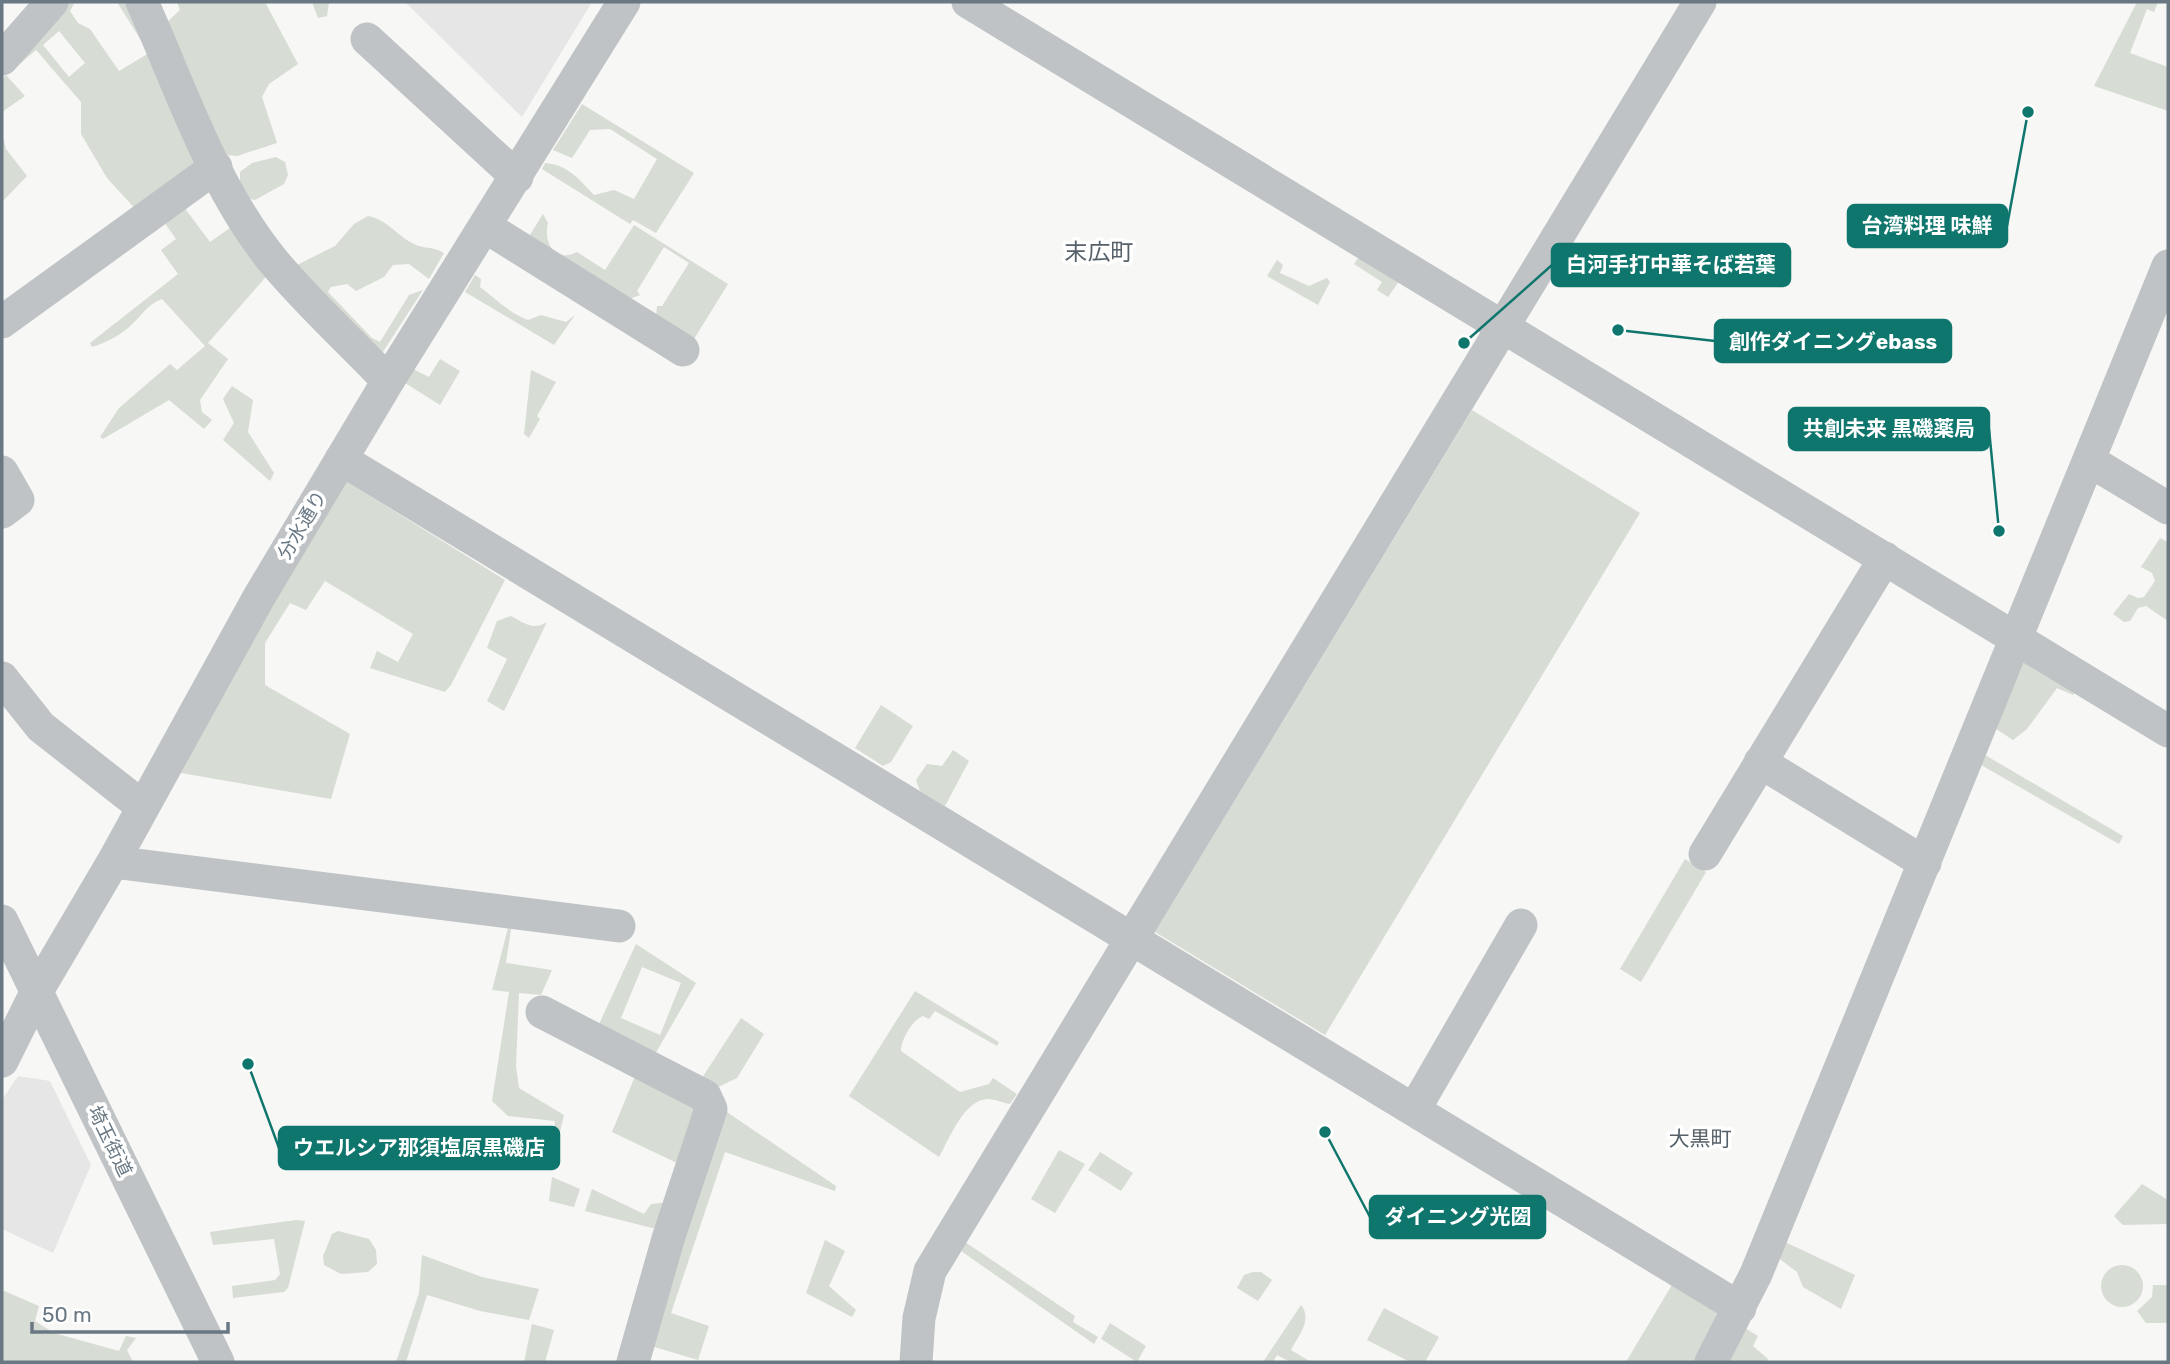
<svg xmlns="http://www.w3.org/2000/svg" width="2170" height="1364" viewBox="0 0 2170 1364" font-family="Rubik,'Noto Sans JP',sans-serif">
  <rect width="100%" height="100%" fill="#f7f7f5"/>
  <!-- built -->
  <path fill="#e5e6e5" d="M405,2H592L522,117Z
    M18,1076L50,1081L91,1165L53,1253L2,1229V1100Z"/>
  <!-- green -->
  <path fill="#d7dcd4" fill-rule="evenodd" d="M65,2H75L70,11L78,23L90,29L119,71L149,53L117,2H135L166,23L180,10L177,2H265L298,64L269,84L262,97L277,143L237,156L226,155L140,214L107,178L81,134V102L36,50L14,69ZM59,31L85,63L69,77L43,45Z
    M312,2H329L327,16L318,18Z
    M2137,2H2158L2154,12L2147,9L2130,53L2168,67V111L2094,86Z
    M6,75L25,96L2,112V79Z
    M582,104L694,173L656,233L633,220L630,224L542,169L545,163C568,165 579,179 594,195L614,190L634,199L657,159L610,129L590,130L572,158L553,150Z
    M2,133L6,149L27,176L2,202Z
    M276,157L285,162L288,175L284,184L255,200L247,198L240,181V172L252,163Z
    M184,207L210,242L237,223L271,271L208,343L228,359L200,400L202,412L212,420L204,429L169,400L103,439L100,437L119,408L170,364L177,370L205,346L162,299C147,304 140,318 128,328C117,337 105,343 92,347L90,343L178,274L161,250L176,239L164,222Z
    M543,214L548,223C543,242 555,264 577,252L605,270L634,225L728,284L694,339L656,316L657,306H662L689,263L664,247L637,291L640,295L629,299L528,238Z
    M368,216C388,220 395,234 412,243C421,249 433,246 444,253L429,279L409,264L393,265L384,277L356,291L347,284L331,287L328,292L372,338L380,342L409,295L423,290L379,358L295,266L335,246L354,224Z
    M1360,255L1400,280L1388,297L1377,290L1382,282L1354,264Z
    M1277,260L1283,265L1280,273L1309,286L1327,278L1330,282L1318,305L1267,276Z
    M475,275L481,279L480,287C496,299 509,313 528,320L541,315L566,322L575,315L554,345L465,292Z
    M440,359L460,371L440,405L405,383L413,369L429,377Z
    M531,370L556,382L537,416L540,419L529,438L524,434Z
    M232,386L253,400L248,432L274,473L270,481L223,440L234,423L223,399Z
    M1472,410L1640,513L1325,1035L1155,932Z
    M346,481L505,580L451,685L445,692L370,668L377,651L398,662L413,634L325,581L306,610L290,603L265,643V685L350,734L331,799L181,773L239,656Z
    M2160,538L2168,542V621L2146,606L2138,608L2130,621L2124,622L2113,614L2129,594L2138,598L2144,597L2155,581L2152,573L2141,567Z
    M511,616C524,623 533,631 547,622L504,711L487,701L507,659L487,648L497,621Z
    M2028,653L2080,687L2073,695L2057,688L2027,729L2013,740L1996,729Z
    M881,705L913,726L891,762L883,766L855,748Z
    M953,750L969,761L945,806L920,791L916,780L927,764L942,766Z
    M1985,755L2123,836L2119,844L1981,765Z
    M1685,859L1706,872L1641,982L1620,969Z
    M508,928L511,929L506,963L552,970L541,995L519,993L516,1066L519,1088L564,1115L556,1149L552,1148L555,1121L508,1116L492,1101L509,992L492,990Z
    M636,944L696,983L654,1056L599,1024ZM642,967L681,983L660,1035L621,1018Z
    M915,991L999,1042L997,1046L935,1011L929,1019L923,1016C912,1020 901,1040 901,1051L960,1092L989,1084L993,1078L1017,1094L1010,1104C1003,1103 995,1099 988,1099C964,1099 949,1140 939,1157L849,1096Z
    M741,1018L764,1034L737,1078L714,1089L700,1081Z
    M638,1069L697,1099L681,1165L612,1132Z
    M721,1108L836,1186L835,1191L725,1152L671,1313L709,1326L698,1360L648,1345Z
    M1059,1150L1085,1164L1055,1213L1031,1199Z
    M1100,1152L1133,1173L1121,1191L1088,1170Z
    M552,1177L580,1189L574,1207L549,1201Z
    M2142,1184L2168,1200V1224L2123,1225L2114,1216Z
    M592,1189L644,1214L651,1204L670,1202L660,1230L585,1211Z
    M296,1220L305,1221L288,1288L284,1292L233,1298L232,1286L275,1280L280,1274L274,1239L213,1245L210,1232Z
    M338,1231L369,1239L376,1250L377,1264L368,1272L341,1274L324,1265L323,1256L332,1234Z
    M825,1240L845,1251L829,1286L856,1310L852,1317L806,1293Z
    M1783,1241L1855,1275L1841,1309L1803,1287L1797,1272L1777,1257Z
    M965,1242L1075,1316L1073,1322L1098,1337L1094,1344L961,1251Z
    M422,1255L482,1277L539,1289L529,1320L480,1311L427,1295L406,1362H396L419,1293Z
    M2101 1286a21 21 0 1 1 42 0a21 21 0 1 1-42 0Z
    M1253,1272H1261L1272,1280L1258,1301L1237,1288L1244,1275Z
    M1673,1283L1726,1314L1698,1362H1626Z
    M2153,1285H2168V1323H2146L2137,1311L2152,1297Z
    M2,1290L39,1306L35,1321L54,1333L119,1351L126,1336L136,1338L127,1350L133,1362H2Z
    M1301,1305C1313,1320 1298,1336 1291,1350L1311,1362H1290L1277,1355L1273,1362H1263Z
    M1384,1308L1439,1337L1425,1362H1410L1367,1340Z
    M1110,1323L1146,1346L1137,1362L1101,1339Z
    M532,1324L554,1330L545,1362H524Z
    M1745,1328L1758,1336L1753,1346L1768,1359L1766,1362H1726Z"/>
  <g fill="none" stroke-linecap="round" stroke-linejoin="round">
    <!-- minor -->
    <path stroke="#bfc3c6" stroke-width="33" d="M142,2C181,88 213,188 274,262C309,304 351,342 388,381
      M968,2L2168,731
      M367,39L517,177
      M2,59L52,2
      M486,227L683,350
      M2,322L216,167
      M341,459L1740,1308
      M2090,461L2168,508
      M2,472L18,500L2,512
      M2,678L41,727L143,807
      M1760,762L1925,863
      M1705,854L1885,558
      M113,862L619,926
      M2,921L218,1362
      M542,1012L705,1096L711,1109L668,1239L633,1362
      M2,1061L37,991L113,862L259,597L388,381L624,2
      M1414,1110L1521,925
      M916,1362L919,1318L930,1271L1700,2
      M1711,1362L1756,1274L2168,266"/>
  </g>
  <g text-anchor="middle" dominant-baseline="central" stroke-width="7" stroke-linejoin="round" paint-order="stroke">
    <!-- street labels -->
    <g font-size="19" fill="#697883" stroke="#fff">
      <text transform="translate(302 525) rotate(-59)">分水通り</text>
      <text transform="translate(110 1141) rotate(64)">埼玉街道</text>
    </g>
    <!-- neighbourhood labels -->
    <g font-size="21" fill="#566169" stroke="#fff">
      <text x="1700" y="1138">大黒町</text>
    </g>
    <!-- quarter labels -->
    <g font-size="23" fill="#566169" stroke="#fff">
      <text x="1099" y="252">末広町</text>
    </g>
  </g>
  <!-- callouts -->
  <path fill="none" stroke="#0f766e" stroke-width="2.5" d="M2028 112L2007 226M1464 343L1552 265M1618 330L1715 341M1999 531L1989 429M248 1064L279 1148M1325 1132L1370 1217"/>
  <g fill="#0f766e" stroke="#fff" stroke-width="2.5">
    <circle cx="2028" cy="112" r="7"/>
    <circle cx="1464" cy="343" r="7"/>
    <circle cx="1618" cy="330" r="7"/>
    <circle cx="1999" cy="531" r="7"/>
    <circle cx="248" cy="1064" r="7"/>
    <circle cx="1325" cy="1132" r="7"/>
  </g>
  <g fill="#0f766e" stroke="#0f766e" stroke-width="2.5">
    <rect x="1848" y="205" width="159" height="42" rx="7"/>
    <rect x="1552" y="244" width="238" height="42" rx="7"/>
    <rect x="1715" y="320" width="236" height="42" rx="7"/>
    <rect x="1789" y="408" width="200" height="42" rx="7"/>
    <rect x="279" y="1127" width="280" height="42" rx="7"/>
    <rect x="1370" y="1196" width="175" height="42" rx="7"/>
  </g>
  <g font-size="21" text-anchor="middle" font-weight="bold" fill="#fff">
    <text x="1927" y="233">台湾料理 味鮮</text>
    <text x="1671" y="272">白河手打中華そば若葉</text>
    <text x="1833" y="349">創作ダイニングebass</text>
    <text x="1889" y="436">共創未来 黒磯薬局</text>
    <text x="419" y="1155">ウエルシア那須塩原黒磯店</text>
    <text x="1458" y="1224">ダイニング光圀</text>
  </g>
  <!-- border -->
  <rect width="2170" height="1364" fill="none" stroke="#697883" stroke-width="7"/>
  <!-- scale -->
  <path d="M32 1322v10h196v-10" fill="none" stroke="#697883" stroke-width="3.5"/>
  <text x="42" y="1322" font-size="21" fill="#697883" stroke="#ffffff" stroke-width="5" paint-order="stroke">50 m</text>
</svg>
